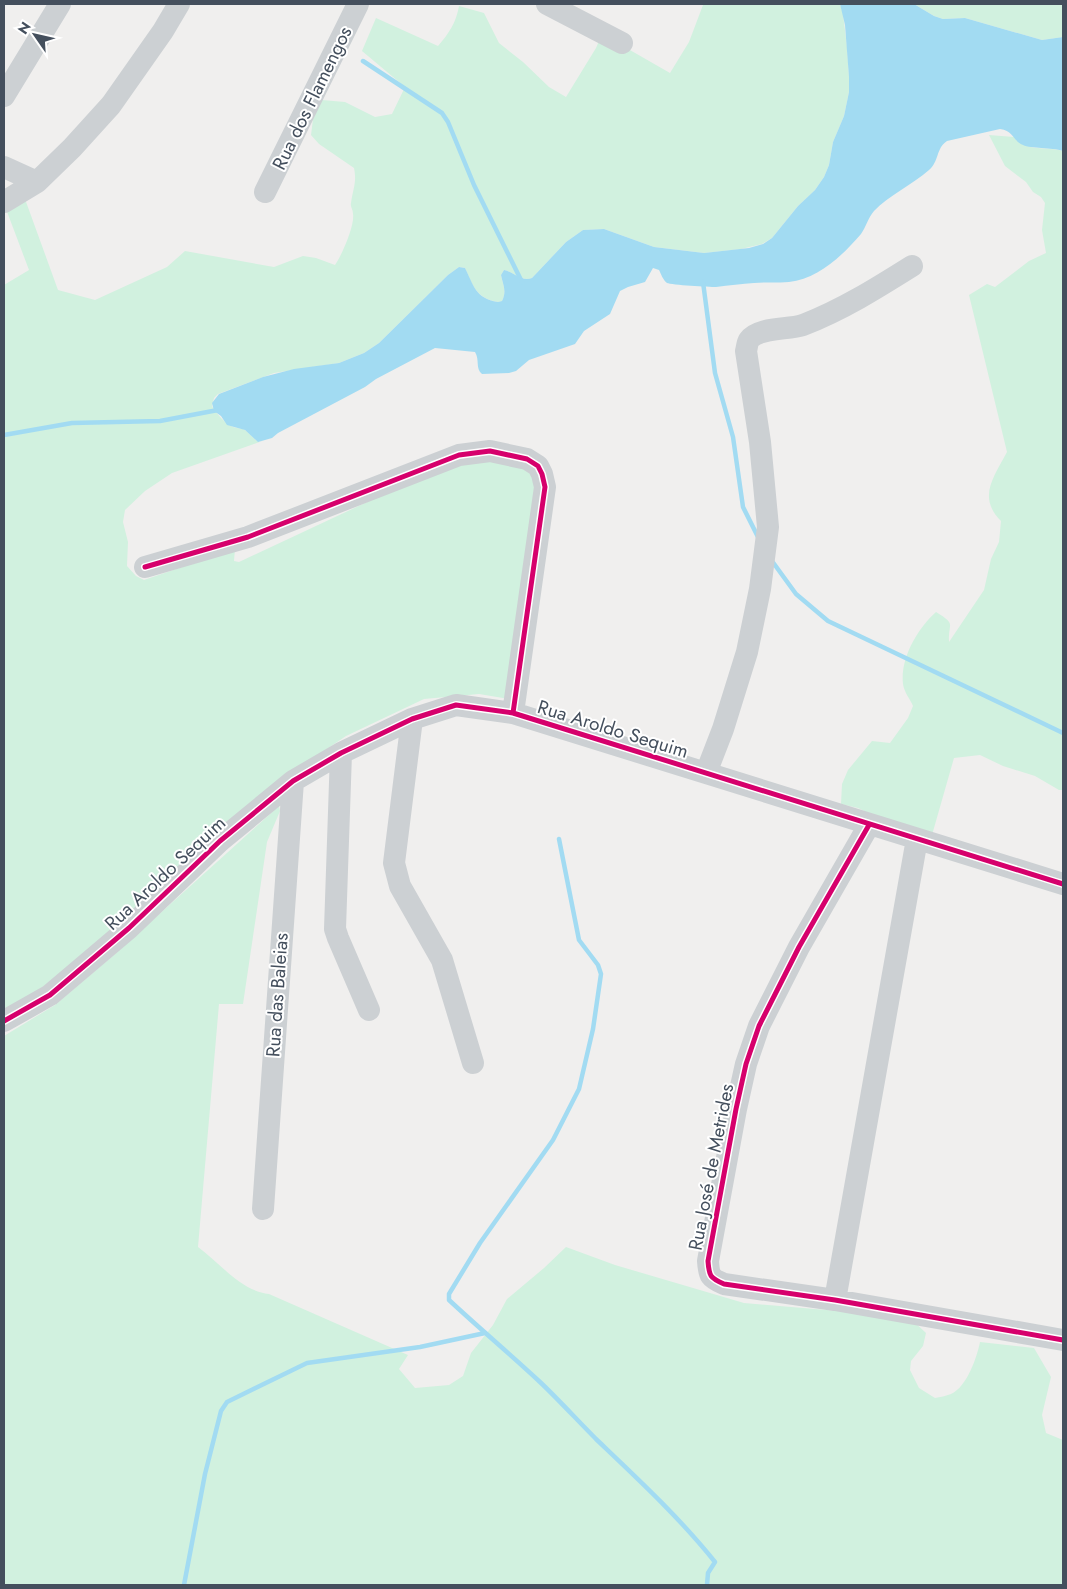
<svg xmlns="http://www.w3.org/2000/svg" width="1067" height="1589" viewBox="0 0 1067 1589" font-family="Jost,sans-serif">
  <rect width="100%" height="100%" fill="#f0efee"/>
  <!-- green -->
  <path fill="#d1f1df" d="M701,4H840L843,14L847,47L849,77V92L844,116L833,142L829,165L824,177L815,190L798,206L772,238L762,244L741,249L704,253L654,247L604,229L583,230L566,242L532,278C521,282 514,272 504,270L501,275C503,285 507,291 502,301L498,302C476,298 473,286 465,268L459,267L448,275L379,343L364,353L339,363L274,373L218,394L214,398L212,406C214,411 226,424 231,426C235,428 239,428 243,429C249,432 253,439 259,442L265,440L172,473L145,491L125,510L123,522L128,542L127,566L136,576L144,580L235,549L234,561L239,562L412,481L472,460L516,461L538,469L509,699L479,694L424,699L346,736L262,793L73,968L4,1011V285L29,270L6,209L25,199L58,290L95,300L167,267L185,251L274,267L303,256L316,258L335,265C342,255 355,225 353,214C353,209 350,207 351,203C353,188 357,183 354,168L319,144L311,135L313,119L322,100L345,102L375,117L392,114L405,87L362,51L376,18L438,46C449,33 456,23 459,6L484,13L499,43L523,62L549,87L566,97L596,48L602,34L670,73L689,42L703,5Z
    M914,4H1063V37L1042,40L965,18L943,19L934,16Z
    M989,135L1014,137C1025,152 1047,146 1063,151V790H1059L1035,776L1003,766L980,755L954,758L932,835L885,821L858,808L841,804L842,784L848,770L872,741L890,743L908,718L913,706C910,699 904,692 903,684C900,658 918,628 936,612C957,625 948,622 949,642L984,590L991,559L999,542L1001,521C977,497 994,477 1007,452L969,295L987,284L995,287L1029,261L1046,253L1042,230L1045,203L1041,197L1033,192L1026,182L1005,166Z
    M279,806L280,811L267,842L243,1004H219L198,1247C220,1263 241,1291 269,1294L408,1355L399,1369L415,1388L449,1385L463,1376L471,1353L493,1325L507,1299L544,1268L566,1247L615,1265L744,1303L909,1317L926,1333L923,1346L911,1361L910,1370L919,1388L935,1398C940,1397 946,1396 951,1394C967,1387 977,1357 980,1342L1034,1348L1051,1377L1042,1415L1046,1433L1063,1440V1585H4V1036L55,1005L114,955Z"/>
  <!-- water -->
  <path fill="#a2dbf2" d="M840,4H914L934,16L943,19L965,18L1042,40L1063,37V151C1051,147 1031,149 1023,145C1012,140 1014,131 1000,129L947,141C936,148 939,162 929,170C913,184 888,196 874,211C868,218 866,227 861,234C843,255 818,279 789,282C778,283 766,282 754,283C742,284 729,285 716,287C710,287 671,285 667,283C663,280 661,274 659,270L653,268L645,282L628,287L620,291L610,314L584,331L575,344L529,360L516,371L509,373L482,374C475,368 480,360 475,352L435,348L376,379L365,387L278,433L272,438L258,442L245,430L227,425L221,416L214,411L212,403L219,394L263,377L294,369L339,363L364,353L379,343L448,275L459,267L465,268C474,286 475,298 498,302L502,301C507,291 503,285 501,275L504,270C514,272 521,282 532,278L566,242L583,230L604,229L654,247L704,253L749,248L763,244L772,238L798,206L815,190L824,177L829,165L833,142L844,116L849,92V77L845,25Z"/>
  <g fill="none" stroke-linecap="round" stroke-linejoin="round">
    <!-- stream -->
    <path stroke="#a2dbf2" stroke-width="4.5" d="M363,61L442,113L448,122L474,185L522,282
      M703,282L715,373L733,437L743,507L758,537
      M4,435L72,423L160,421L218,410
      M772,561L796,594L828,621L1063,733
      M559,839L579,940L598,965L601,974L593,1029L579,1089L553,1140L480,1243L449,1294V1300C479,1328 510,1354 540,1382C559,1400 577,1420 596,1439C637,1478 679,1517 715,1562L708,1573L707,1585
      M184,1585L205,1474L221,1411L227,1402L307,1363L420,1347L485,1333"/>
    <!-- minor -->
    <path stroke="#ccd0d3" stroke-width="22" d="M547,4L622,43
      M4,96L60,4
      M4,167L37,182
      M265,192L358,4
      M4,202L37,182L72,148L111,105L163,31L179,4
      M145,567L248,537L459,455L490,451L527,459L538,466L542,474L545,487L513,713
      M412,719L394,863L400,886L442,960L473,1063
      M341,753L335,929L338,938L369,1010
      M706,773L723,729L747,652L760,589L768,527L760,442L746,351C747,348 747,343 749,340C758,327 788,330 803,325C842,310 877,288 912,266
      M869,825L799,947L759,1026L746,1064L736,1109L708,1261C709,1276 710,1278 724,1284L835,1300L1063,1340
      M4,1021L50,995L129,928L220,841L293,781L341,753L412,719L456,705L513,713L1063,884
      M263,1209L293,781
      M835,1300L917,839"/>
    <!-- cycleway casing -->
    <g stroke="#fff" stroke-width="8">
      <path id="cycleway" d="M145,567L248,537L459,455L490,451L527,459L538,466L542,474L545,487L513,713
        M869,825L799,947L759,1026L746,1064L736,1109L708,1261C709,1276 710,1278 724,1284L835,1300L1063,1340
        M4,1021L50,995L129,928L220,841L293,781L341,753L412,719L456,705L513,713L1063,884"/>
    </g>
    <!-- cycleway -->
    <use href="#cycleway" stroke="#d6006c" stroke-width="5"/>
  </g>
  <g text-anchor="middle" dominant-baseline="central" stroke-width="4" stroke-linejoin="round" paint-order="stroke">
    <!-- street labels -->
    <g font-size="19" fill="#444f5d" stroke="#fff">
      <text transform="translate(312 98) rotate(-64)">Rua dos Flamengos</text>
      <text transform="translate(613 729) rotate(17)">Rua Aroldo Sequim</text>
      <text transform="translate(165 873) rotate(-43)">Rua Aroldo Sequim</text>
      <text transform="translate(277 995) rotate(-86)">Rua das Baleias</text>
      <text transform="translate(711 1167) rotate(-79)">Rua José de Metrides</text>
    </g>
  </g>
  <!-- border -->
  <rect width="1067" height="1589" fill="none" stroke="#444f5d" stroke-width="10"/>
  <!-- north arrow -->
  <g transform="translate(35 35) rotate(304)" stroke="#ffffff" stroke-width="4" paint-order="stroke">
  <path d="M0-4L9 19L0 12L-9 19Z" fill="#444f5d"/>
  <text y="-8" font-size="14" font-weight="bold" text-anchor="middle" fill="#444f5d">N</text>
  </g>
</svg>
